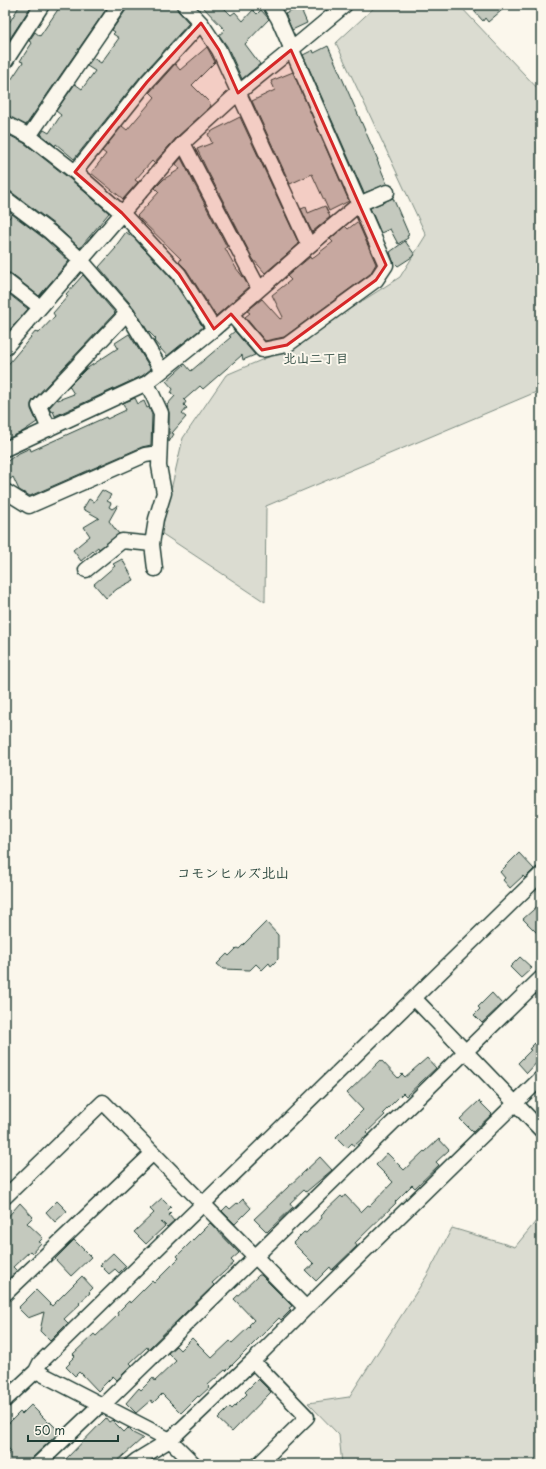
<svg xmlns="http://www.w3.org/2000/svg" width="546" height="1469" viewBox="0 0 546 1469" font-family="'Playpen Sans','Klee One',sans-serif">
  <rect width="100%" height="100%" fill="#fbf7ec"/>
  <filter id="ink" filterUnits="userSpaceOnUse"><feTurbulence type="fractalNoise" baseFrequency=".025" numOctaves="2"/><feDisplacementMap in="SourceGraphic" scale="8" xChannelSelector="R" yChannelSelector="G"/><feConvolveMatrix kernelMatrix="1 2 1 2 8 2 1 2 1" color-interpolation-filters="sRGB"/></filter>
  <g filter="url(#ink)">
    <!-- green -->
    <path fill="#dbdcd1" stroke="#7d8c82" d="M377,5H459L541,92V390L266,506L265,602L161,533L183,438L226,375L285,350L400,277L426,235L336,43Z
      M541,1215V1464H342L339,1435L308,1403L349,1397L428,1274L452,1228L515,1247Z"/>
    <!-- building -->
    <path fill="#c4c9be" stroke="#1f3d34" d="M20,5H32L5,46V20L9,23Z
      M61,5H109L26,125L5,115V77L11,80L23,62L20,61L32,43L29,41L35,32L40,36Z
      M127,5H176L178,11L189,23L140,77L74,159L56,144L55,146L41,134L44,130L49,133L61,115L56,111L75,84L82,89L95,71L87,66L93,58L101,63L119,38L113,34L115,32L112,30L126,10Z
      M201,5H221L231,15L235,12L243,21L253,10L257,14L261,10L269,19L245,44L260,64L242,79L227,46L219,35L225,30Z
      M481,5H508L488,22L485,18L483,21L474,11Z
      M300,7L307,23L292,30L285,14Z
      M328,46L378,160H377L387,184L364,193L303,55L313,50L314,53Z
      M207,47L215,62L192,85L209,102L211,106L177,137L154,163L152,161L135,180L138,182L123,199L91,173L106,154L102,151L122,126L127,130L155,97L150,92L175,64L180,70Z
      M293,72L349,201L329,211L312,174L290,184L252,101L275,90L271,81Z
      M240,117L299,244L265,273L253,259L206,168L197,149L212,143L208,134L214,130Z
      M5,133L24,143L70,179L109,213L80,248L55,225L10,191L5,190Z
      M181,158L227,247L225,248L236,268L243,277L249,287L216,316L186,269L179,262L181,259L137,216L159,192L155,188L164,179L180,169L176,164Z
      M393,198L409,235L407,236L408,238L398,244L390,229L381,233L370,208Z
      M325,206L330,217L312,232L301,209L306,207L308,213Z
      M12,214L45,239L69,261L39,296L10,273L5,272V215L9,218Z
      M357,222L359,225L376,264L370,274L284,337L265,341L245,317L250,313L247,311L262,299L280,319L283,317L272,295L291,280L287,276L310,257L311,259L333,242L330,239L345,226L348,229Z
      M126,232L134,238L172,279L203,327L167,356L154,341L156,339L147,330L134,308L99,267L116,248L115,247Z
      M405,241L415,255L398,266L393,261L390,252Z
      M83,275L115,313L33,400L31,404V409L37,422L22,432L5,440V368L36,331L39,333L55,316L53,313L68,296L66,294Z
      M5,291L28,309L5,335Z
      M232,328L255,355L243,360L242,355L203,389L200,386L184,400L186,402L184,405L187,408L182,414L186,417L172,433L174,434L169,442V413L167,405L175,396L171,393L173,389L166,381L185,364L191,371L231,337L229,336L235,331Z
      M129,334L151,369L142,376L55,416L53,411L51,412L49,408L57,399L58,400L74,394L69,386L86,369L118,348L115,343Z
      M135,398L138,404L144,401L147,408L149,407L152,415L151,445L142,447L30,496L19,490L13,477L5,483V463L17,454L30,448L31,451L106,417L107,419L126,410L123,403Z
      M102,490L111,495L107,501L111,503L109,507L112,509L118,505L109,521L119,534L99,549L98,547L81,561L73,550L90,536L84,527L99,518L83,509L89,499L94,502Z
      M122,559L134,580L117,589L106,598L94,584L115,566L113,564Z
      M519,853L534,869L525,878L523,876L510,888L503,880L505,878L500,872Z
      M541,903V937L523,919Z
      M266,922L278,935V959L271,966L269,963L262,970L256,964L250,970L223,969L217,964L227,954L229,956L237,948L239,949Z
      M520,957L532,968L521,978L510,967Z
      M492,993L502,1004L482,1023L474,1015L480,1009L478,1007Z
      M541,1037V1061L540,1059L527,1073L518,1063L531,1050L529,1049Z
      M427,1058L436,1068L406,1096L403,1093L383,1113L385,1115L367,1132L368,1135L366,1137H364L354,1146L352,1143L347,1148L336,1137L363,1110L347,1093L381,1060L398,1078L402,1074L405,1077Z
      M479,1101L492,1114L473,1132L460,1119Z
      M439,1139L449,1150L436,1162L439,1165L415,1188L412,1185L395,1202L396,1203L355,1243L357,1246L332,1270L330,1267L316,1281L306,1271L314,1264L293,1243L304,1232L306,1233L322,1218L321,1216L324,1213V1212L341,1196L343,1198L345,1195L361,1212L368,1205L370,1206L393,1182L376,1165L387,1153L404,1170L424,1151L425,1152Z
      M320,1157L332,1170L306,1192L304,1190L290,1203L293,1207L267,1232L254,1219Z
      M162,1198L171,1207L168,1210L171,1213L169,1215L174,1221L167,1227L162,1222L161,1223L165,1226L146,1244L134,1232L154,1213L150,1209Z
      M243,1199L251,1208L235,1224L222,1211L227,1206L230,1209L237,1203L238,1204Z
      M57,1201L67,1211L55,1222L46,1212Z
      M20,1203L33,1217L27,1223L43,1238L39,1242L41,1243L32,1253L30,1251L13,1267L17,1271L5,1282V1220Z
      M210,1223L239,1253L231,1260L234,1263L212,1283L214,1285L148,1349L147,1347L130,1363L132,1365L117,1380L113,1376L98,1391L81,1373V1374L79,1372L75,1376L66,1367L70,1363L69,1362L75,1356L73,1354L94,1334L96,1336L118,1315L117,1313L129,1301L130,1303L152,1281L154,1283L179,1258L177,1256Z
      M74,1240L91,1257L71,1276L55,1259Z
      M113,1253L126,1266L119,1273L115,1269L109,1274L100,1265Z
      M259,1275H261L292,1306L289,1308L291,1310L281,1320L279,1318L226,1371L225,1370L208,1385L210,1387L199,1397L198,1396L181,1413L162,1394L153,1403L151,1400L136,1413L126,1403L139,1388L141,1390L153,1378L155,1381L176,1361L168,1353L176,1346L180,1350L192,1338L212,1358L230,1341L232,1343L250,1326L249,1325L254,1320L234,1299Z
      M82,1276L93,1288L89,1292L90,1293L79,1303L80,1304L64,1319L68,1323L50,1341L40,1331L44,1312L28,1318L18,1308L36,1290L52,1306Z
      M258,1379L271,1392L232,1432L218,1419L230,1407L232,1409L247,1394L245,1392Z
      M31,1405L49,1423L50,1422L60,1432L32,1458L29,1464H5V1458L11,1451L5,1445V1427L20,1412L22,1414Z
      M106,1418L109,1422L112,1420L124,1432L128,1428L133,1433L143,1438L114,1464H61Z"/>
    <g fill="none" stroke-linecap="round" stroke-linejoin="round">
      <!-- minor casing -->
      <g stroke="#1f3d34" stroke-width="17">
        <path id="minor" d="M184,5L201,23L219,50L309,246
          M5,62L42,5
          M5,123L29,136L75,172L122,213L179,274L214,329
          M29,136L119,5
          M183,143L259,289
          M75,172L147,82L201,23
          M5,198L50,232L81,260L127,313L162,371
          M5,280L40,307
          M231,314L262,350L287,345L376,280L386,265L278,18L270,5
          M5,348L183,143L238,93L291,50L345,5
          M147,383L161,413L159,466L164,493L156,519L152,544L155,569
          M49,429L39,406L127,313
          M5,449L147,383L214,329L309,246L359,204L387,192
          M5,491L29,506L145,455L159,453
          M86,570L122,541L152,544
          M541,874L414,998L541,1130
          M5,1197L103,1102L153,1153L5,1294
          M306,1308L541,1078
          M253,1361L307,1417L259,1464
          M36,1371L40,1363L414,998
          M5,1400L36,1371L170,1440L194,1464
          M103,1405L541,978
          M38,1464L101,1404
          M132,1464L137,1460L170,1440L253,1361L306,1308L153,1153"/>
      </g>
      <!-- minor -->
      <use href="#minor" stroke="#fbf7ec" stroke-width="14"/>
    </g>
  </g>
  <!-- marked area -->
  <path fill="#d62828" fill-opacity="0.2" stroke="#d62828" stroke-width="3" stroke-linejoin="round" d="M201,23L219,50L238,93L291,50L386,265L376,280L287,345L262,350L231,314L214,329L179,274L122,213L75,172L147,82Z"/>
  <g text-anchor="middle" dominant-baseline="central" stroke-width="4" stroke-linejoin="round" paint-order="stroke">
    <!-- neighbourhood labels -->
    <g font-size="13" font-weight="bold" fill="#1f3d34" stroke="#fbf7ec">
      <text x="316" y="357">北山二丁目</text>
    </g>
    <!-- quarter labels -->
    <g font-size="14" font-weight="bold" fill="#1f3d34" stroke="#fbf7ec">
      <text x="233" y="872">コモンヒルズ北山</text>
    </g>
  </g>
  <!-- margin -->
  <rect width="546" height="1469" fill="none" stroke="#fbf7ec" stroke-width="20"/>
  <rect x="10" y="10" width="526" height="1449" fill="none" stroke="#1f3d34" stroke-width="1.5" filter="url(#ink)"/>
  <!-- scale -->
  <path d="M28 1435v6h90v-6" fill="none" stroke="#1f3d34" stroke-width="2"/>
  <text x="34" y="1435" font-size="12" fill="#1f3d34" stroke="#fbf7ec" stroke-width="3" paint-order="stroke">50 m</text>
</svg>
